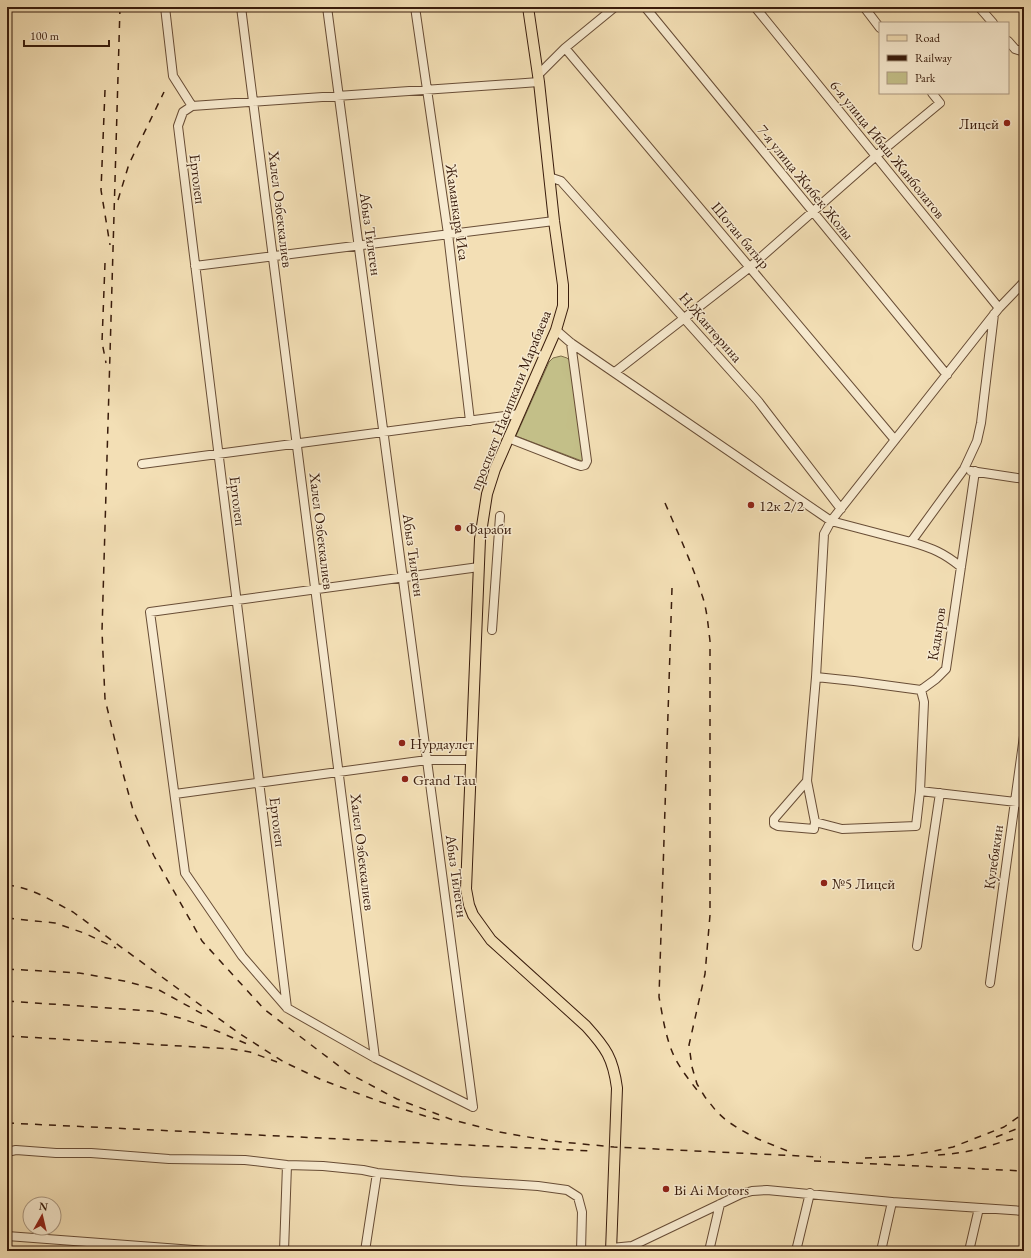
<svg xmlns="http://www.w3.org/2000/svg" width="1031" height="1258" viewBox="0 0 1031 1258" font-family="'EB Garamond',serif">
  <rect width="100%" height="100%" fill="#f3dfb5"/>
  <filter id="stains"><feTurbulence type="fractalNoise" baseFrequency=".005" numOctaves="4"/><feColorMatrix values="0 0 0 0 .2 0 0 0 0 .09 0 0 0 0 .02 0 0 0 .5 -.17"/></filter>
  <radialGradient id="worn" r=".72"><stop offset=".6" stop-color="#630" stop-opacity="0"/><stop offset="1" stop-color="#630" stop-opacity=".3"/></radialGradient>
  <!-- green -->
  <path fill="#c3bf88" stroke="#7e6e4a" d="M561,356L567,358L571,362L583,460L582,461L516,436L549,362L553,358Z"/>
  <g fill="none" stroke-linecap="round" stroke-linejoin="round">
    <!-- minor casing -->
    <g stroke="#684d36" stroke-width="10">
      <path id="minor" d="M165,7L173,76L192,106L183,112L178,126L287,1008
        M241,7L375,1058
        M327,7L473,1107
        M415,7L448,234L470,421
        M645,7L947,375
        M755,7L999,308
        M864,7L880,28
        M979,7L993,23
        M1008,41L1015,49L1024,52
        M565,48L895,440
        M538,75L565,48L615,7
        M192,106L539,82
        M549,177L561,181L758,401L841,509
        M195,266L554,221
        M556,330L571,343L831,521L911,542L964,469L977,441L981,423L994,314
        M615,372L750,267L876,156L940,103L932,93
        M508,438L575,464L581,466L585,465L587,461L571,343
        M142,464L519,414
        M971,471L1024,479
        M911,542C932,548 944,553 961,567
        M492,630L500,516
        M921,690L854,681L816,677L824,534L831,521L999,308L1024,282
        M807,781L774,819V824L778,826L814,829L815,822L807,781L816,677
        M920,791L1024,803
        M175,794L427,760H470
        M815,822L842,829L916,826L920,791L924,702L921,690L936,679L946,669L975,471
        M917,946L940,793
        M990,983L1024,736
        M473,1107L375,1058L287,1008L242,956L185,873L150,612L479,567
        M7,1152L16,1150L56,1153H91L169,1159L245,1160L287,1165L323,1166L363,1170L377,1173L461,1181L538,1186L567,1190L578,1197L582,1212L581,1251
        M7,1236L207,1251
        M611,1248L632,1246L741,1194L752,1191L767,1190L892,1202L1024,1211
        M284,1251L287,1165
        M365,1251L377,1173
        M709,1251L720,1204
        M796,1251L810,1193
        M881,1251L892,1202
        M969,1251L979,1208"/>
    </g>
    <!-- major casing -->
    <g stroke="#391c0c" stroke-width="12">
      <path id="major" d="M528,7L539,82L554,221L563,285V306L556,330L495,469L487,494L480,539L466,889L469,905L473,915L491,940L586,1026C606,1048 613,1058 617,1088L611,1251"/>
    </g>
    <!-- minor -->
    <use href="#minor" stroke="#f7eacf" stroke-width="8"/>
    <!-- major -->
    <use href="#major" stroke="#f3dfb5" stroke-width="10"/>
    <!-- rail -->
    <path stroke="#391c0c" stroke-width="1.5" stroke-dasharray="7 7" stroke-linecap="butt" d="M120,7L102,631L105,699L121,766L133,810L154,856L202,941L264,1009L348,1073L397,1099L453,1120L499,1132L551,1141L614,1147L821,1157
      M105,90L101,190L110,245
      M118,200L129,164L164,92
      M105,263L102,342L106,363
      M665,503C678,533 692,563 702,595C707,609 708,625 710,641V915L705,974L689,1045L692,1067L697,1084L705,1097L717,1112L727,1121L741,1130L758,1139L790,1152
      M672,588L659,997C663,1018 666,1041 676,1060C682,1071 690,1081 697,1090
      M7,885C31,887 52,901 73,912L240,1034L284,1062L322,1080L381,1102L425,1116L440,1120
      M7,918L55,923L84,933L116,948
      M7,969L79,973L124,981L159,990L208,1017
      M7,1001L152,1011L180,1018L217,1031L247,1044
      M7,1036L232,1049L250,1052L277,1062
      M7,1123L592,1151
      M996,1137L1024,1126
      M938,1155C953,1154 967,1152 982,1148C996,1144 1009,1139 1024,1137
      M865,1158L903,1156L930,1152L953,1147L1004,1127L1024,1113
      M814,1161L1024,1171"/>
  </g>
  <!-- markers -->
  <g fill="#8f2418" stroke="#f7eacf" stroke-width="1.5">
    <circle cx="1007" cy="123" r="4"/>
    <circle cx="751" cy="505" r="4"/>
    <circle cx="458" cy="528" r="4"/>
    <circle cx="402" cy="743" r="4"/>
    <circle cx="405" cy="779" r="4"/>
    <circle cx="824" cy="883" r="4"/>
    <circle cx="666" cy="1189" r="4"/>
  </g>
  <g text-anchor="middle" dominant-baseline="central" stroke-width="3" stroke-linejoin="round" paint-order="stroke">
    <!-- poi labels -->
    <g font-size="15" fill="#391c0c" stroke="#f7eacf" text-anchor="start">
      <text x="999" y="123" text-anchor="end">Лицей</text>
      <text x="759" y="505">12к 2/2</text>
      <text x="466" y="528">Фараби</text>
      <text x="410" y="743">Нурдаулет</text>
      <text x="413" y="779">Grand Tau</text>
      <text x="832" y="883">№5 Лицей</text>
      <text x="674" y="1189">Bi Ai Motors</text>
    </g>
    <!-- street labels -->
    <g font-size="15" fill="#391c0c" stroke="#f7eacf">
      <text transform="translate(888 149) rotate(51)">6-я улица Ибаш Жанболатов</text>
      <text transform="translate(198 179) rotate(83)">Ертолеп</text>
      <text transform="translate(806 182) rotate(51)">7-я улица Жибек Жолы</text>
      <text transform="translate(281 209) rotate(83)">Халел Озбеккалиев</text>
      <text transform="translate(458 212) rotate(82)">Жаманкара Иса</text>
      <text transform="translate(371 234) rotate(82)">Абыз Тилеген</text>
      <text transform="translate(741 235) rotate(50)">Шотан батыр</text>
      <text transform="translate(711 327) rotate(49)">Н.Жантөрина</text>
      <text transform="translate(510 400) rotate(-68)">проспект Насипкали Марабаева</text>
      <text transform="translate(238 501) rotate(83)">Ертолеп</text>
      <text transform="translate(322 531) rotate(83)">Халел Озбеккалиев</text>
      <text transform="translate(414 555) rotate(82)">Абыз Тилеген</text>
      <text transform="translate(936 634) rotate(-81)">Кадыров</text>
      <text transform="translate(278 822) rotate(83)">Ертолеп</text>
      <text transform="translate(363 852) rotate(83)">Халел Озбеккалиев</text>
      <text transform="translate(993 857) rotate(-82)">Кулебякин</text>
      <text transform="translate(457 876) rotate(82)">Абыз Тилеген</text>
    </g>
  </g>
  <!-- margin -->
  <rect width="1031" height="1258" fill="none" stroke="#f3dfb5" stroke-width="24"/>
  <rect x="8" y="8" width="1015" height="1242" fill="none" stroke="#391c0c" stroke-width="2"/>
  <rect x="12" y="12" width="1007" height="1234" fill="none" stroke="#391c0c"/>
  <!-- legend -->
  <rect x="879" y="22" width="130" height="72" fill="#f7eacf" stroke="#ab9881"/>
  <rect x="887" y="35" width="20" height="6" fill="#f3dfb5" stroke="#ab9881"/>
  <text x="915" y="42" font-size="12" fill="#391c0c">Road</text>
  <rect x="887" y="55" width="20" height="6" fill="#391c0c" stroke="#ab9881"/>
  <text x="915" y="62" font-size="12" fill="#391c0c">Railway</text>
  <rect x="887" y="72" width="20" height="12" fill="#c3bf88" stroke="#ab9881"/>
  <text x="915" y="82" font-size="12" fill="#391c0c">Park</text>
  <!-- north arrow -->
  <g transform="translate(42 1216) rotate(8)"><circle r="19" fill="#f7eacf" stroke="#ab9881"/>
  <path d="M0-3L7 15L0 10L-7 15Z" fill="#8f2418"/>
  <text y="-6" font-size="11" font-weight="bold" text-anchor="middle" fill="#391c0c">N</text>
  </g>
  <!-- scale -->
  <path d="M24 40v6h85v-6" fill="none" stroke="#391c0c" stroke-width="2"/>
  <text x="30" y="40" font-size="12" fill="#391c0c" stroke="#f7eacf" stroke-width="3" paint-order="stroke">100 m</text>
  <rect width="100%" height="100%" filter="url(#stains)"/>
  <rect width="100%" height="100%" fill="url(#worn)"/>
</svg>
